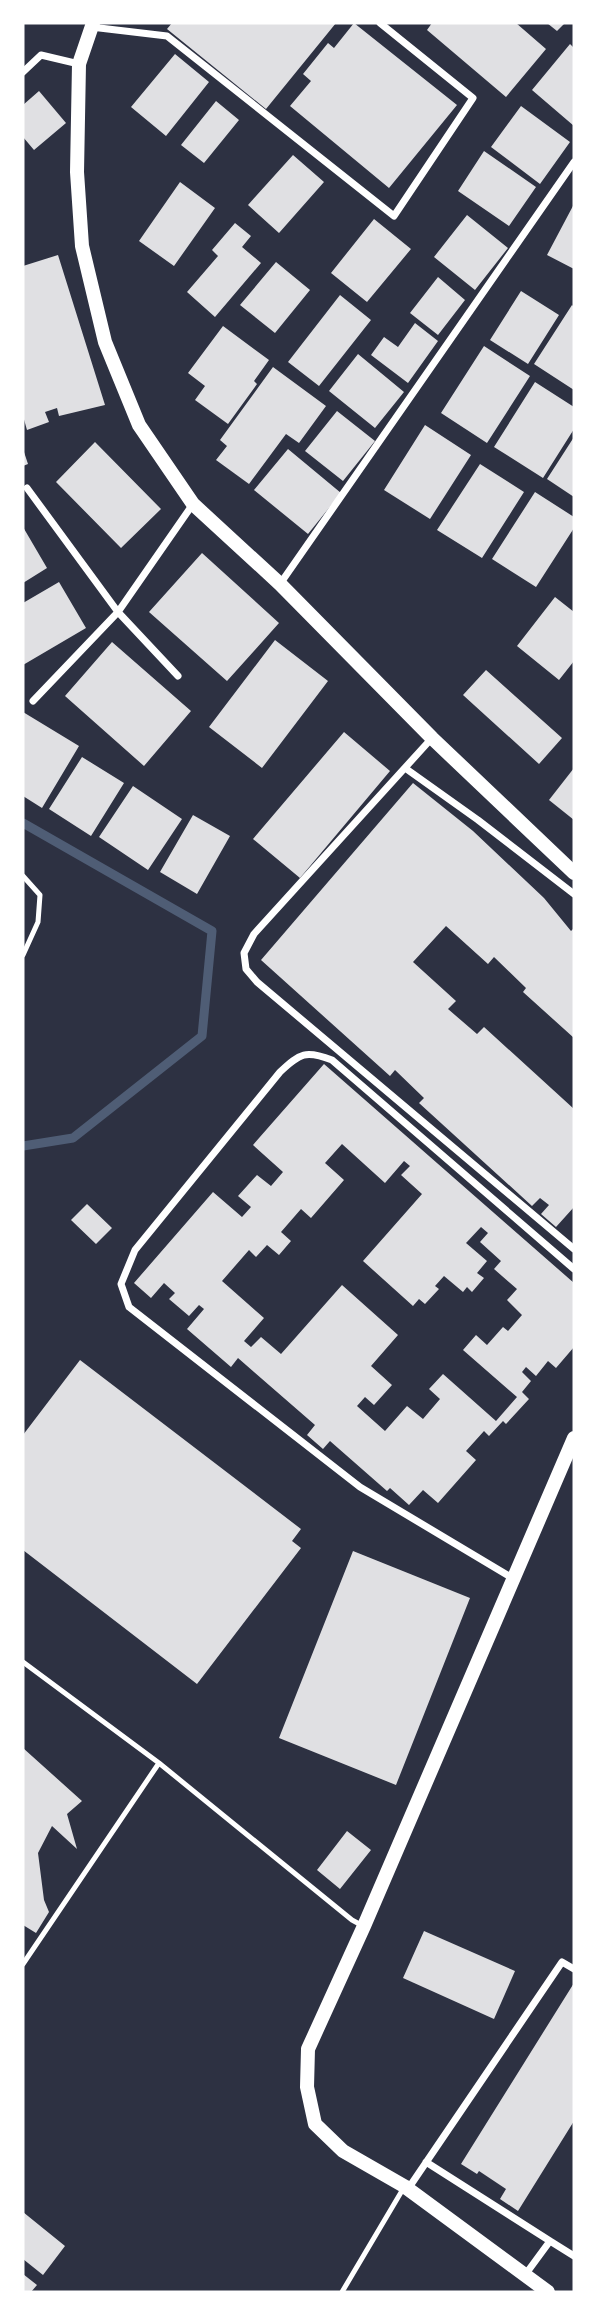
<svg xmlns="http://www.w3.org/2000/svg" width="597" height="2315" viewBox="0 0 597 2315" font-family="Karla,sans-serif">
  <rect width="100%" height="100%" fill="#2d3142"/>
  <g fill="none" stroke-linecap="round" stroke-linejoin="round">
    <!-- stream -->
    <path stroke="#4f5d75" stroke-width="9" d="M23,823L212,931L202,1036L73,1138L23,1146"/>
  </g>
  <!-- building -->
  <path fill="#e0e0e3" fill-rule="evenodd" d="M172,23H336L266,109L167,29Z
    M354,23L457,105L389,188L290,106L311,81L303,74L328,43L334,48Z
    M432,23H516L546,49L506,97L427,30Z
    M547,23H565L557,31Z
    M570,44L574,48V126L532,90Z
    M175,54L209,82L166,136L131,107Z
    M39,91L66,123L34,150L23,137V105Z
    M216,101L239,120L204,163L181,145Z
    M521,106L570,142L540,184L491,147Z
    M484,151L536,187L509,226L458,191Z
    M293,155L324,182L279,233L248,205Z
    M180,182L215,208L174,266L139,241Z
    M574,204V269L547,255Z
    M467,215L508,248L475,290L434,257Z
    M374,219L411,249L367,302L331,273Z
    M235,223L251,236L242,247L261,263L215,317L187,292L218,256L212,250Z
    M58,255L105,405L59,416L57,408L45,412L49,422L27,430L23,416V266Z
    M276,262L310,290L275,333L240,305Z
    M438,277L465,300L438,335L410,313Z
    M521,291L559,315L528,364L490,340Z
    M340,295L371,320L319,386L288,362Z
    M572,305L574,307V390L534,364Z
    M415,323L438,341L408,383L371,355L384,337L398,347Z
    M223,326L269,360L254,381L257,384L228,424L195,400L205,386L188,373Z
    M484,346L530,376L487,443L441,413Z
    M358,354L404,392L375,428L329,391Z
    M273,367L326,406L299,443L286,434L249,484L216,460L227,446L220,440Z
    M535,382L574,407V429L543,478L494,447Z
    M337,411L375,441L343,481L305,451Z
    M425,425L471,455L430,519L384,490Z
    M574,437V497L547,479Z
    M95,442L161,509L121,548L56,482Z
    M23,449L28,464L23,466Z
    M288,449L341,493L308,534L254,490Z
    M480,464L524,492L482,558L437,530Z
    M535,492L574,517V528L536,587L492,559Z
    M23,527L47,568L23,583Z
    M202,553L279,623L227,681L149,612Z
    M59,582L86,628L23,665V603Z
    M555,597L574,612V661L559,680L517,646Z
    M275,640L328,681L262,768L209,727Z
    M112,642L191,711L144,766L65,696Z
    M486,670L562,738L539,764L463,695Z
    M23,712L79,746L42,808L23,796Z
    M344,732L390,771L300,878L253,839Z
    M82,757L124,783L91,836L49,809Z
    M574,768V820L549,800Z
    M413,783L473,831L544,898L571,931L574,928V1038L523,992L526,988L494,957L488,964L446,926L413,962L456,1001L448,1009L477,1034L484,1027L574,1109V1207L556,1227L541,1214L549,1205L540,1198L532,1206L419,1103L424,1098L395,1070L390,1076L261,960Z
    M133,786L182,819L148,870L99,837Z
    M193,815L230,836L197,894L160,872Z
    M324,1064L574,1283V1347L556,1368L548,1361L536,1376L526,1367L522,1372L531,1381L522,1392L529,1399L506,1424L503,1421L489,1436L484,1431L466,1451L476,1460L438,1503L423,1490L409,1505L390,1488L387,1491L330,1441L323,1449L307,1435L315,1425L238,1358L231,1367L187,1329L204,1309L199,1305L189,1316L169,1299L175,1293L164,1283L151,1298L134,1283L213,1192L242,1217L251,1207L238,1196L257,1175L271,1186L283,1172L253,1145ZM342,1144L385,1183L404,1161L410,1166L401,1175L422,1194L363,1261L413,1306L419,1299L425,1304L439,1289L435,1286L444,1276L463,1292L467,1287L472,1292L484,1278L477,1273L487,1261L466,1243L481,1227L488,1233L480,1242L501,1261L494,1269L517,1289L507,1300L522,1315L508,1331L503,1327L487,1345L476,1335L463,1350L517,1397L496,1421L443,1374L429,1389L440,1399L423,1419L407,1406L385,1431L357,1406L365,1397L374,1405L392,1385L371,1366L398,1335L342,1285L281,1354L261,1337L251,1347L244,1341L264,1318L222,1281L249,1250L256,1257L267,1245L279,1255L291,1241L281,1232L301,1209L311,1218L344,1180L325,1163Z
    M87,1204L112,1228L96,1244L71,1220Z
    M80,1360L301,1529L292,1541L301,1548L197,1684L23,1550V1435Z
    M353,1551L470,1598L396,1785L279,1738Z
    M23,1748L82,1801L67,1814L77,1849L52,1826L38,1853L44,1900L49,1912L36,1933L23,1925Z
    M347,1831L371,1850L340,1889L317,1870Z
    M424,1931L515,1971L494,2019L403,1978Z
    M574,1983V2121L518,2211L500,2199L506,2189L479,2171L477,2174L461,2164Z
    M23,2212L65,2246L43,2275L23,2259Z
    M23,2274L37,2285L31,2292H23Z"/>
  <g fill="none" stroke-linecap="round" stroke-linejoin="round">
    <!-- service -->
    <path stroke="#fff" stroke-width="5" d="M23,876L40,895L38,922L23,955
      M23,1662L159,1763L352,1920L363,1926
      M23,1964L159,1763
      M342,2292L403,2189"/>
    <!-- minor -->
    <path stroke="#fff" stroke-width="7" d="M91,27L167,36L394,216L473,98L380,23
      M23,72L41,55L79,64
      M27,488L118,612L178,676
      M280,584L574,162
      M33,701L118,612L193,504
      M432,738L254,934L244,953L246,969L257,982L574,1249
      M405,768L478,820L574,894
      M514,1579L360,1487L129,1307L121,1284L135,1250L280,1072C300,1053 306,1050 332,1060L574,1269
      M426,2162L550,2241
      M408,2189L562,1962L574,1969
      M525,2275L550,2241L574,2256"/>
    <!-- secondary -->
    <path stroke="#fff" stroke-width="14" d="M93,23L79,64L77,172L82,246L105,342L139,425L193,504L280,584L432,738L574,873
      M548,2292L404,2186L343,2151L315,2124L307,2087L308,2049L364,1926L574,1438"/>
  </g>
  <!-- border -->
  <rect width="597" height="2315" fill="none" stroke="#ffffff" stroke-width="49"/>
</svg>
